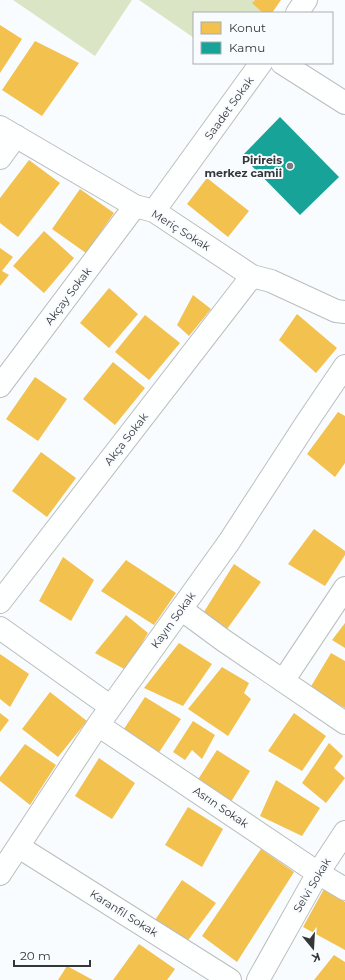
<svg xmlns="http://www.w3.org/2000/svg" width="345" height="980" viewBox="0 0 345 980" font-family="Montserrat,sans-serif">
  <rect width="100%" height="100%" fill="#f9fcfe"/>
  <!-- green -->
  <path fill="#dae5c6" d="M13,0H132L95,56Z
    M139,0H254L273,13H194V38Z"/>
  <!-- homes -->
  <path fill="#f2c14e" d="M255,0H281L272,13H263L252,3Z
    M0,25L22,39L0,73Z
    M35,41L79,63L42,116L2,90Z
    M29,160L60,183L18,237L0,223V198Z
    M207,178L249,211L228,237L187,204Z
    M80,189L114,213L86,253L52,229Z
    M44,231L74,258L44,293L13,266Z
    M0,248L13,257L2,271L9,275L0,286Z
    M109,288L138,314L109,348L80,323Z
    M193,295L211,309L189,336L177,325Z
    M297,314L337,348L316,373L279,340Z
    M145,315L180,343L149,380L115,352Z
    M113,362L145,388L115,425L83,399Z
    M35,377L67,399L38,441L6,419Z
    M338,412L345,416V463L335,477L307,454Z
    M41,452L76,478L47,517L12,491Z
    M314,529L345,551V555L325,586L288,564Z
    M63,557L94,580L71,621L39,601Z
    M126,560L176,593L154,625L101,591Z
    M234,564L261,582L227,629L202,615Z
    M126,615L148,633L126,670L95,653Z
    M345,623V648L332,640Z
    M179,643L212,664L183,706L144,688Z
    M331,653L345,661V708L310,688Z
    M0,654L29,674L10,707L0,699Z
    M222,667L249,683L244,693L251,699L228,736L188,709Z
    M50,692L87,721L58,757L22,729Z
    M145,697L181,719L156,757L120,735Z
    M0,713L9,720L0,732Z
    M294,713L326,736L302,771L268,751Z
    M193,721L215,735L202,759L192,750L185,760L173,752Z
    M329,743L343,756L334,768L345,778L326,803L302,783Z
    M25,744L56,765L30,805L0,781V777Z
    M217,750L250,771L229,805L195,784Z
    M99,758L135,783L112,819L75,796Z
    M276,780L320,808L302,836L260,816Z
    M188,807L223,829L202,867L165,845Z
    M261,849L294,872L237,962L202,936Z
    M182,880L216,903L186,943L155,920Z
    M324,889L345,902V950L303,927Z
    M139,944L175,969L167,980H113Z
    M334,955L345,962V980H314Z
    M67,966L93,980H58Z"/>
  <!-- public -->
  <path fill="#17a398" d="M280,117L339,177L300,215L242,156Z"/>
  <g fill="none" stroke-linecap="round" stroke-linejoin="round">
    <!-- minor casing -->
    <g stroke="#bbbdbe" stroke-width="24">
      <path id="minor" d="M297,13L306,0
        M282,63L345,103
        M0,127L135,206L154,211L252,276L271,281L336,311L345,312
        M0,158L16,136
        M154,211L261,63
        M0,386L135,206
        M0,602L252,276
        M181,609L223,640L345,723
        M0,628L111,707
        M283,681L345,588
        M98,725L318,873L345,889
        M19,847L230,980
        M0,874L98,725L229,542L307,422L345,366
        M258,980L318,873L345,832"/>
    </g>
    <!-- minor -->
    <use href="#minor" stroke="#feffff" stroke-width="22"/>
  </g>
  <!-- markers -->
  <circle fill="#797b7d" stroke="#f8fcff" stroke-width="1.5" cx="290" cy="166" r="4"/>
  <g text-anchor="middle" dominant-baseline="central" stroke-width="4" stroke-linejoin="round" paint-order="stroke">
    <!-- street labels -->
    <g font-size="11" fill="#343638" stroke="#f8fcff">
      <text transform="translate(229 108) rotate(-54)">Saadet Sokak</text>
      <text transform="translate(181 230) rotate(32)">Meriç Sokak</text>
      <text transform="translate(68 296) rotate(-53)">Akçay Sokak</text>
      <text transform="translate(126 439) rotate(-52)">Akça Sokak</text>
      <text transform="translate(173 620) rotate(-54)">Kayın Sokak</text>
      <text transform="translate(221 807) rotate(34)">Asrın Sokak</text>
      <text transform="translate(312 885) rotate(-59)">Selvi Sokak</text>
      <text transform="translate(124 913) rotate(32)">Karanfil Sokak</text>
    </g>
    <!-- poi labels -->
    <g font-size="11" font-weight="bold" fill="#343638" stroke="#f8fcff" text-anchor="end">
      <text x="282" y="160">Pirireis<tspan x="282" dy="13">merkez camii</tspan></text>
    </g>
  </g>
  <!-- legend -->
  <rect x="193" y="12" width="140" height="52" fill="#f8fcff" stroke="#aaadaf"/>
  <rect x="201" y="22" width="20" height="12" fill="#f2c14e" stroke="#aaadaf"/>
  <text x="229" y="32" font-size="12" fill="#343638">Konut</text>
  <rect x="201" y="42" width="20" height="12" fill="#17a398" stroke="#aaadaf"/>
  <text x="229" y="52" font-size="12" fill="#343638">Kamu</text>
  <!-- north arrow -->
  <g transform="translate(313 948) rotate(162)" stroke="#f8fcff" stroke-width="3" paint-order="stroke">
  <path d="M0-3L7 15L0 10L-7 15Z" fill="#343638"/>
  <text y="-6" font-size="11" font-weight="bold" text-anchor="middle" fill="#343638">K</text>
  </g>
  <!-- scale -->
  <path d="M14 960v6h76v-6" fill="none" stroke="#343638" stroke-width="2"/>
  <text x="20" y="960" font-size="12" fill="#343638" stroke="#f8fcff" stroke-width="3" paint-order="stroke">20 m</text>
</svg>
